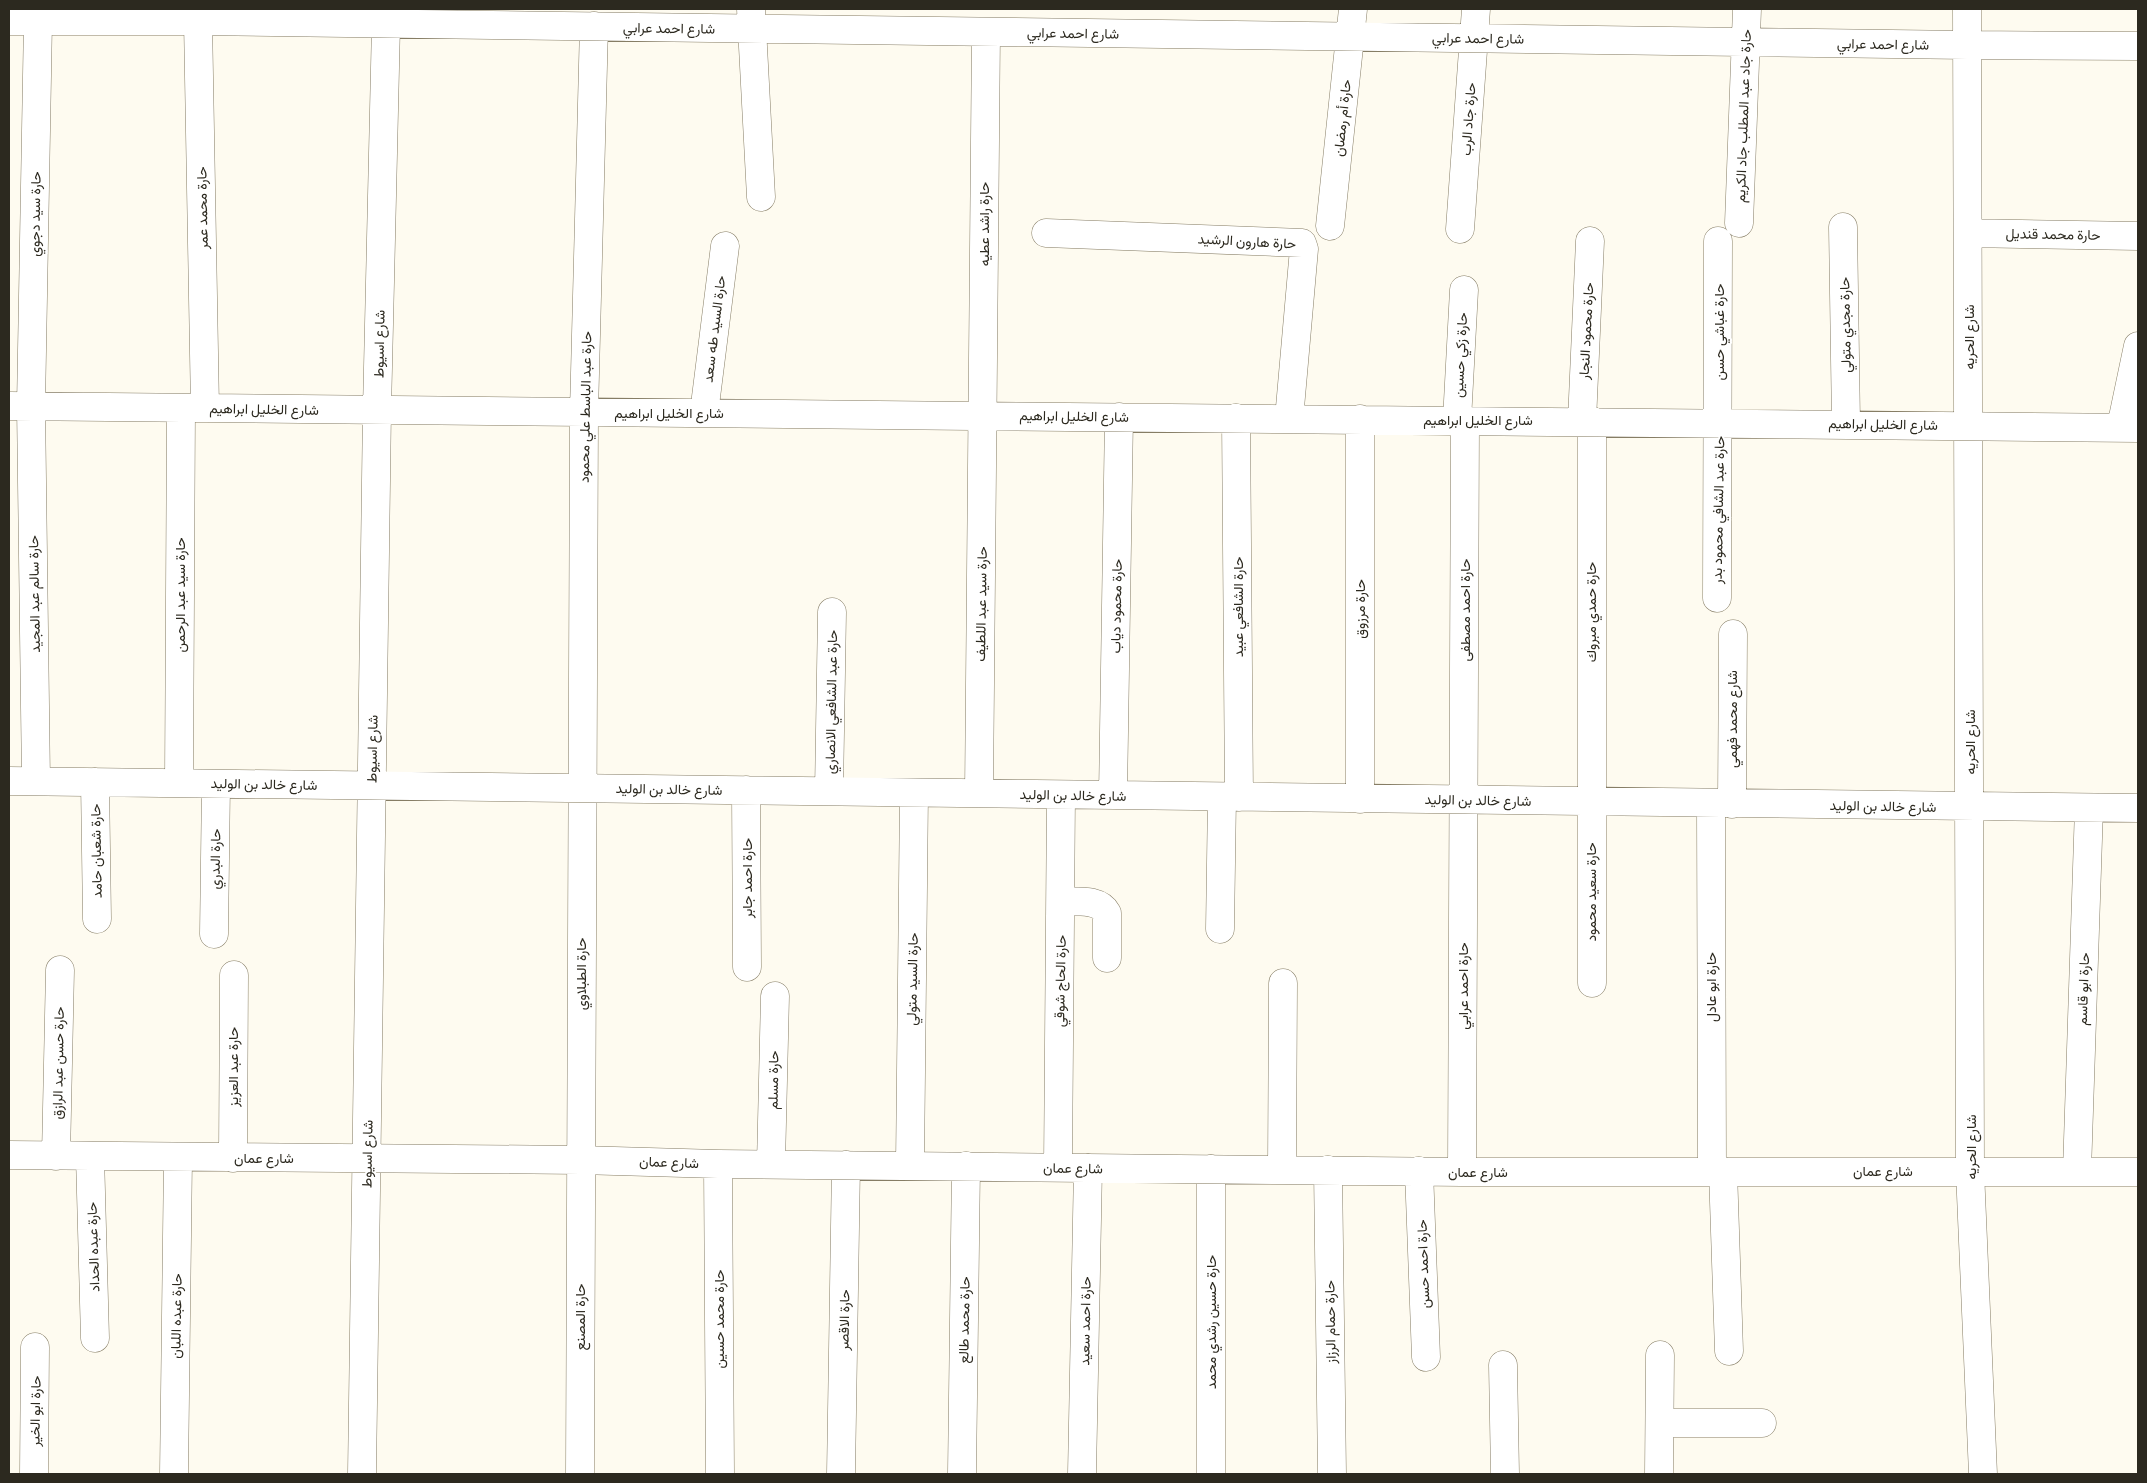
<svg xmlns="http://www.w3.org/2000/svg" width="2147" height="1483" viewBox="0 0 2147 1483" font-family="'Roboto Condensed',Vazirmatn,sans-serif">
  <rect width="100%" height="100%" fill="#fefbf0"/>
  <g fill="none" stroke-linecap="round" stroke-linejoin="round">
    <!-- minor casing -->
    <g stroke="#867d65" stroke-width="29">
      <path id="minor" d="M196,9L198,21L205,408
        M751,9L761,197
        M1967,9L1970,1171L1983,1474
        M9,21H198L1967,45L2138,46
        M1739,223L1747,9
        M1330,226L1353,9
        M1843,227L1846,423
        M1460,229L1476,9
        M1046,233L1302,243L1304,249L1289,419
        M1968,233L2138,236
        M9,406L2138,428
        M704,413L725,246
        M1236,418L1239,797
        M1360,419V799
        M1457,420L1464,290
        M1582,421L1590,241
        M2121,427L2138,346
        M1717,598L1718,241
        M9,781L2138,808
        M36,781L31,406L38,21
        M95,782L97,919
        M179,783L181,408
        M746,790L747,967
        M829,791L832,612
        M979,793L986,32
        M1113,795L1119,417
        M1711,804L1712,1171
        M1732,804L1733,634
        M1061,901C1076,902 1099,898 1107,913V958
        M1220,929L1222,797
        M214,934L216,784
        M1592,983V421
        M9,1155L580,1160L718,1164L1462,1172H2138
        M56,1156L60,970
        M90,1156L95,1338
        M233,1158L234,975
        M718,1164L720,1474
        M771,1164L775,996
        M910,1165L914,793
        M1058,1167L1061,795
        M1282,1170L1283,983
        M1328,1170L1332,1474
        M1419,1171L1426,1357
        M1723,1171L1729,1351
        M2077,1171L2089,808
        M1462,1172L1465,420
        M1503,1365L1505,1474
        M1660,1423H1762
        M34,1474L35,1347
        M174,1474L178,1158
        M362,1474L377,410L386,25
        M580,1474L584,412L594,26
        M841,1474L846,1165
        M962,1474L966,1166
        M1082,1474L1088,1168
        M1211,1474V1169
        M1659,1474L1660,1355"/>
    </g>
    <!-- minor -->
    <use href="#minor" stroke="#fff" stroke-width="28"/>
  </g>
  <g text-anchor="middle" dominant-baseline="central" stroke-width="4" stroke-linejoin="round" paint-order="stroke">
    <!-- street labels -->
    <g font-size="14" fill="#2c291f" stroke="#fff">
      <text transform="translate(669 28) rotate(1)">شارع احمد عرابي</text>
      <text transform="translate(1073 33) rotate(1)">شارع احمد عرابي</text>
      <text transform="translate(1478 38) rotate(1)">شارع احمد عرابي</text>
      <text transform="translate(1883 44) rotate(1)">شارع احمد عرابي</text>
      <text transform="translate(1743 116) rotate(-88)">حارة جاد عبد المطلب جاد الكريم</text>
      <text transform="translate(1342 118) rotate(-84)">حارة أم رمضان</text>
      <text transform="translate(1468 119) rotate(-86)">حارة جاد الرب</text>
      <text transform="translate(202 208) rotate(-91)">حارة محمد عمر</text>
      <text transform="translate(35 214) rotate(-89)">حارة سيد دجوي</text>
      <text transform="translate(984 224) rotate(-90)">حارة راشد عطيه</text>
      <text transform="translate(2053 234) rotate(1)">حارة محمد قنديل</text>
      <text transform="translate(1247 241) rotate(3)">حارة هارون الرشيد</text>
      <text transform="translate(1845 325) rotate(-91)">حارة مجدي متولي</text>
      <text transform="translate(714 329) rotate(-83)">حارة السيد طه سعد</text>
      <text transform="translate(1586 331) rotate(-87)">حارة محمود النجار</text>
      <text transform="translate(1719 332) rotate(-90)">حارة غباشي حسن</text>
      <text transform="translate(1969 337) rotate(-90)">شارع الحريه</text>
      <text transform="translate(379 344) rotate(-89)">شارع اسيوط</text>
      <text transform="translate(1460 355) rotate(-87)">حارة زكي حسين</text>
      <text transform="translate(585 407) rotate(-89)">حارة عبد الباسط علي محمود</text>
      <text transform="translate(264 409) rotate(1)">شارع الخليل ابراهيم</text>
      <text x="669" y="413">شارع الخليل ابراهيم</text>
      <text transform="translate(1074 416) rotate(1)">شارع الخليل ابراهيم</text>
      <text x="1478" y="420">شارع الخليل ابراهيم</text>
      <text transform="translate(1883 424) rotate(1)">شارع الخليل ابراهيم</text>
      <text transform="translate(1718 510) rotate(-89)">حارة عبد الشافي محمود بدر</text>
      <text transform="translate(34 594) rotate(-91)">حارة سالم عبد المجيد</text>
      <text transform="translate(180 595) rotate(-90)">حارة سيد عبد الرحمن</text>
      <text transform="translate(981 604) rotate(-89)">حارة سيد عبد اللطيف</text>
      <text transform="translate(1116 606) rotate(-89)">حارة محمود دياب</text>
      <text transform="translate(1238 607) rotate(-90)">حارة الشافعي عبيد</text>
      <text transform="translate(1360 609) rotate(-90)">حارة مرزوق</text>
      <text transform="translate(1465 610) rotate(-90)">حارة احمد مصطفى</text>
      <text transform="translate(1591 612) rotate(-90)">حارة حمدي مبروك</text>
      <text transform="translate(831 702) rotate(-89)">حارة عبد الشافعي الانصاري</text>
      <text transform="translate(1732 719) rotate(-90)">شارع محمد فهمي</text>
      <text transform="translate(1970 742) rotate(-90)">شارع الحريه</text>
      <text transform="translate(372 749) rotate(-89)">شارع اسيوط</text>
      <text transform="translate(264 784) rotate(1)">شارع خالد بن الوليد</text>
      <text transform="translate(669 789) rotate(1)">شارع خالد بن الوليد</text>
      <text transform="translate(1073 795) rotate(1)">شارع خالد بن الوليد</text>
      <text transform="translate(1478 800) rotate(1)">شارع خالد بن الوليد</text>
      <text transform="translate(1883 806) rotate(1)">شارع خالد بن الوليد</text>
      <text transform="translate(96 851) rotate(-91)">حارة شعبان حامد</text>
      <text transform="translate(215 859) rotate(-89)">حارة البدري</text>
      <text transform="translate(747 878) rotate(-90)">حارة احمد جابر</text>
      <text transform="translate(1591 892) rotate(-90)">حارة سعيد محمود</text>
      <text transform="translate(581 974) rotate(-90)">حارة الطبلاوي</text>
      <text transform="translate(912 979) rotate(-89)">حارة السيد متولي</text>
      <text transform="translate(1060 981) rotate(-89)">حارة الحاج شوقي</text>
      <text transform="translate(1463 986) rotate(-90)">حارة احمد عرابي</text>
      <text transform="translate(1711 987) rotate(-90)">حارة ابو عادل</text>
      <text transform="translate(2083 989) rotate(-88)">حارة ابو قاسم</text>
      <text transform="translate(58 1063) rotate(-89)">حارة حسن عبد الرازق</text>
      <text transform="translate(233 1067) rotate(-90)">حارة عبد العزيز</text>
      <text transform="translate(773 1080) rotate(-89)">حارة مسلم</text>
      <text transform="translate(1971 1147) rotate(-90)">شارع الحريه</text>
      <text transform="translate(367 1154) rotate(-89)">شارع اسيوط</text>
      <text x="264" y="1158">شارع عمان</text>
      <text transform="translate(669 1162) rotate(2)">شارع عمان</text>
      <text transform="translate(1073 1168) rotate(1)">شارع عمان</text>
      <text x="1883" y="1171">شارع عمان</text>
      <text x="1478" y="1172">شارع عمان</text>
      <text transform="translate(93 1247) rotate(-92)">حارة عبده الحداد</text>
      <text transform="translate(1423 1264) rotate(-92)">حارة احمد حسن</text>
      <text transform="translate(176 1316) rotate(-89)">حارة عبده اللبان</text>
      <text transform="translate(580 1317) rotate(-90)">حارة المصنع</text>
      <text transform="translate(719 1319) rotate(-90)">حارة محمد حسين</text>
      <text transform="translate(844 1320) rotate(-89)">حارة الاقصر</text>
      <text transform="translate(964 1320) rotate(-89)">حارة محمد طالع</text>
      <text transform="translate(1085 1321) rotate(-89)">حارة احمد سعيد</text>
      <text transform="translate(1211 1322) rotate(-90)">حارة حسين رشدي محمد</text>
      <text transform="translate(1330 1322) rotate(-91)">حارة حمام الرزاز</text>
      <text transform="translate(35 1411) rotate(-89)">حارة ابو الخير</text>
    </g>
  </g>
  <!-- border -->
  <rect width="2147" height="1483" fill="none" stroke="#2c291f" stroke-width="20"/>
</svg>
